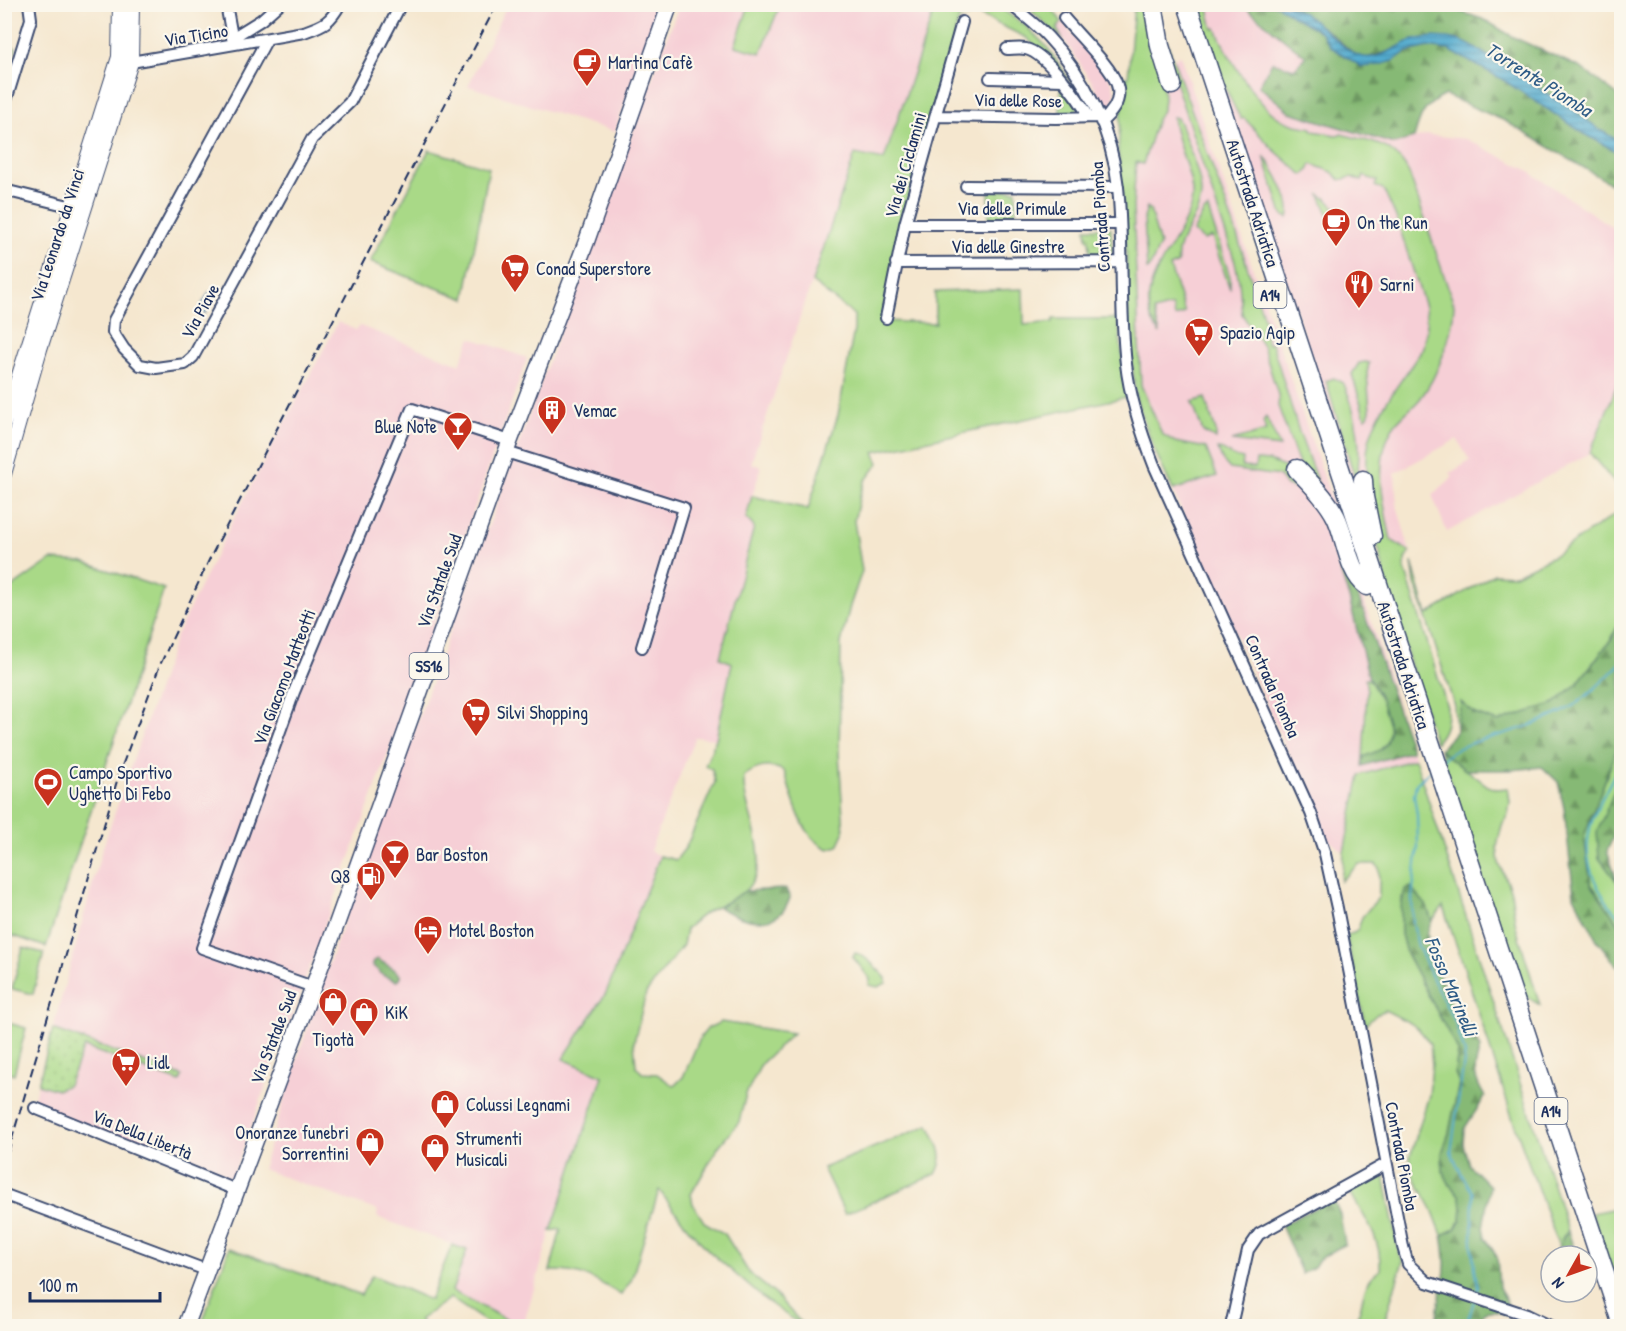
<svg xmlns="http://www.w3.org/2000/svg" width="1626" height="1331" viewBox="0 0 1626 1331" font-family="'Patrick Hand',sans-serif">
  <defs>
    <pattern id="forest-firs" width="22" height="20" patternUnits="userSpaceOnUse" patternTransform="scale(1.5)"><rect width="22" height="20" fill="#86b974"/><path d="M5 1l3.5 6h-7zM16 11l3.5 6h-7z" fill="#6d9762"/></pattern>
    <pattern id="park-dots" width="8" height="8" patternUnits="userSpaceOnUse" patternTransform="scale(1.5)"><rect width="8" height="8" fill="#a9d987"/><path d="M2 2h.1M6 6h.1" fill="none" stroke="#91bb77" stroke-width="1.8" stroke-linecap="round"/></pattern>
    <pattern id="water-rules" width="6" height="5" patternUnits="userSpaceOnUse" patternTransform="scale(1.5)"><rect width="6" height="5" fill="#52accf"/><path d="M0 2.5h6" fill="none" stroke="#438cab"/></pattern>
  </defs>
  <rect width="100%" height="100%" fill="#fbf7ec"/>
  <filter id="ink" filterUnits="userSpaceOnUse"><feTurbulence type="fractalNoise" baseFrequency=".0167" numOctaves="2"/><feDisplacementMap in="SourceGraphic" scale="12" xChannelSelector="R" yChannelSelector="G"/><feConvolveMatrix kernelMatrix="1 2 1 2 8 2 1 2 1" color-interpolation-filters="sRGB"/></filter>
  <filter id="wash" filterUnits="userSpaceOnUse"><feTurbulence type="fractalNoise" baseFrequency=".008" numOctaves="4" result="noise"/><feDisplacementMap in="SourceGraphic" scale="24" xChannelSelector="R" yChannelSelector="G"/><feGaussianBlur stdDeviation="1.35" result="paint"/><feColorMatrix in="noise" values="0 0 0 0 0 0 0 0 0 0 0 0 0 0 0 0 0 1.4 0 .05"/><feComposite in="paint" operator="in"/></filter>
  <g filter="url(#wash)">
    <rect width="100%" height="100%" fill="#f5e7cf"/>
    <!-- built -->
    <path fill="#f6cfd6" d="M507,5H658L615,132L468,86Z
      M679,5H936L884,160L855,154L751,463L761,467L746,517L754,526L720,658L732,663L716,739L695,737L650,851L660,856L606,993L564,1059L603,1076L551,1231L523,1326H519L451,1291L467,1250L377,1217L378,1211L262,1169L322,982Z
      M1207,5H1246L1247,8L1306,57L1294,69L1394,144L1428,135L1466,139L1524,168L1621,233V375L1590,453L1447,532L1432,495L1453,477L1450,473L1470,461L1457,439L1395,473L1397,505L1410,552L1367,526L1205,36L1214,29Z
      M1062,22L1103,68L1112,82L1115,93L1112,106L1106,113L1095,87L1057,29Z
      M1180,55L1334,506L1415,759L1360,775L1344,852L1326,838L1158,457L1162,434L1141,385L1133,207L1134,180L1146,80Z
      M338,322L356,330L360,326L460,364L471,338L527,358L404,710L231,1181L32,1105L101,853L176,636L233,520Z"/>
    <!-- grass -->
    <path fill="#a9d987" stroke="#628472" stroke-width="1.5" d="M749,5H780L761,53L735,46Z
      M936,5H996L1026,26L1047,47L1086,104L1065,76L1027,38L978,14L959,19L901,221L882,321L935,323V292L1023,289L1024,325L1053,322V319H1118L1127,397L874,452L879,463L865,481L860,495L854,521L862,571L850,606L841,643L839,753L844,833L838,846L829,849C800,838 793,797 784,771C769,764 758,766 744,776C741,812 778,859 745,891C734,901 720,905 708,911C700,916 693,923 686,929L683,945L646,993L634,1042L636,1066L642,1073L657,1074L674,1086L683,1077L700,1038L708,1028L721,1022L793,1033L762,1063L746,1094L739,1122L719,1146L691,1194L693,1204L704,1222L725,1234L749,1273L775,1294L804,1326H802L764,1299L709,1251L688,1228L659,1190L631,1281L621,1295C594,1279 582,1270 550,1271L561,1229L551,1231L603,1076L563,1059L606,993L660,856L676,860L686,847L715,782L712,769L705,766L716,739L732,663L720,658L754,527L746,518L752,496L808,509L838,415L854,330V315L812,282L855,154L884,160Z
      M1025,5H1049L1062,22L1057,29L1063,40Z
      M1134,5H1147L1162,75L1164,98L1163,108L1156,122L1143,164L1136,162L1133,207L1141,385L1162,434L1175,442L1206,448L1217,476L1173,490L1154,449L1136,399L1128,325L1126,241L1118,151L1122,97L1116,76L1128,78Z
      M1197,5H1207L1213,29L1216,28C1225,53 1254,100 1276,116C1287,124 1299,126 1312,128L1313,131L1336,135L1341,134C1371,142 1394,143 1409,173L1454,305C1453,334 1438,376 1420,399C1409,412 1394,420 1388,437C1375,470 1384,507 1391,540L1410,552L1405,559V569L1447,707C1447,723 1446,731 1435,743C1412,665 1382,586 1371,505C1368,484 1364,462 1369,441C1377,409 1402,381 1419,354L1423,347L1427,326L1425,307L1396,217L1384,190L1375,186L1377,181L1364,176L1362,181L1351,177L1340,180L1332,172L1311,164L1308,171L1303,175L1273,149L1244,118L1241,119C1220,83 1210,43 1197,5Z
      M1166,40L1233,223L1263,315L1266,325L1262,327L1268,344L1272,343L1299,432L1321,492L1301,470L1278,406L1279,398L1263,346L1242,314L1239,281L1235,262L1165,51Z
      M1173,117L1177,118L1180,123C1187,144 1202,175 1201,196C1199,220 1174,240 1178,263L1170,267L1185,313L1175,317L1172,306L1154,311L1160,334C1123,286 1187,242 1192,198C1194,177 1175,143 1173,117Z
      M429,150L489,168L465,299L370,262Z
      M1264,156C1274,169 1294,202 1288,218L1282,215Z
      M1320,195L1327,199L1338,211L1332,213L1334,220L1331,221Z
      M1147,207L1150,210L1160,245L1149,269L1147,270L1144,218Z
      M1208,209L1230,277V289L1212,237L1204,240L1193,232L1204,211Z
      M1366,362L1369,363L1367,373L1370,411L1368,416L1365,418L1352,374L1359,363Z
      M1621,375V491L1590,453Z
      M1334,378L1344,384C1357,414 1363,450 1356,482L1326,381Z
      M1205,398L1216,431V439L1203,432L1192,402Z
      M1266,417L1280,447L1232,441L1266,431L1263,421Z
      M1218,449C1227,449 1228,457 1243,459L1242,467L1255,468L1256,460L1269,461L1289,469L1320,499L1343,552L1333,548L1322,519L1308,499L1298,489L1286,486L1279,476L1230,469L1222,460Z
      M1621,501V618L1612,638L1577,684L1555,703L1498,722L1475,714L1456,731L1454,705L1415,583L1412,562L1427,615L1494,574L1515,575L1553,556L1617,513Z
      M51,560L83,562L164,589L46,947L5,933L4,593Z
      M1365,679H1369C1380,696 1401,732 1381,749C1376,753 1369,755 1363,757L1367,691Z
      M1621,738V775L1599,858L1621,886V927L1591,884L1584,836Z
      M1440,750L1488,786L1496,789L1508,788L1510,802L1508,814L1502,825L1497,846L1499,863L1511,892L1516,927L1540,1005L1519,992Z
      M1415,759L1568,1231L1563,1237L1559,1247L1513,1120L1462,961L1443,907L1432,921L1426,905L1402,897L1401,934L1406,953L1458,1051L1455,1073L1459,1083L1449,1133L1442,1153L1443,1171L1450,1185L1459,1195L1462,1206L1461,1220L1455,1229L1442,1235L1432,1209L1412,1173L1410,1157L1429,1095L1432,1065L1430,1044L1422,1033L1412,1024L1385,1010L1377,1014L1365,1025L1346,935L1354,933L1358,929L1362,917L1379,897V868L1376,864H1359L1341,881L1344,852L1360,775Z
      M23,948L44,953L33,994L12,989Z
      M855,953C867,956 877,969 886,978V983L878,987L869,985L870,979L853,957Z
      M5,1022L26,1028L14,1074L5,1071Z
      M929,1125C937,1142 947,1155 936,1174L845,1214L823,1168Z
      M1383,1170L1399,1253L1403,1261L1383,1326H1349C1365,1314 1359,1295 1369,1281C1371,1277 1376,1273 1380,1270C1382,1237 1363,1217 1349,1190Z
      M1621,1207V1227L1616,1229L1621,1245V1259L1618,1261L1621,1270V1305L1592,1213Z
      M452,1245L467,1250L452,1291L519,1326H492L450,1298L419,1320L425,1326H201L229,1248L361,1295L372,1275L430,1300Z"/>
    <!-- forest -->
    <path fill="url(#forest-firs)" stroke="#507469" stroke-width="1.5" d="M1246,5H1277L1292,15L1321,32L1331,47L1362,67L1393,61L1406,52L1428,47L1449,50L1502,79L1585,134L1621,154V190L1505,121L1445,95C1424,105 1420,116 1414,138L1394,144L1290,112L1259,86L1272,62L1294,69L1306,57L1246,8Z
      M1289,5H1441L1485,20L1513,37L1581,68L1621,98V142L1603,134L1531,82L1473,47L1409,42L1398,49L1366,58L1356,55L1328,31Z
      M1333,548L1343,552L1412,751L1362,766L1363,757L1382,749L1386,743L1390,729L1380,696L1369,679L1349,598Z
      M1621,618V738L1584,836L1591,884L1621,927V971L1597,940L1574,896L1564,808L1558,782L1542,767L1511,770H1465L1440,750L1456,731L1461,702L1475,714L1498,722L1555,703L1577,684L1612,638Z
      M1621,775V820L1607,851L1618,883L1599,858L1597,832Z
      M1411,887L1426,905L1432,921L1427,933L1433,962L1454,1007L1468,1024L1480,1048C1473,1070 1473,1077 1485,1097L1464,1129L1463,1144L1469,1165L1490,1186L1483,1227L1485,1237L1497,1257L1499,1287L1507,1303L1506,1315C1498,1311 1491,1308 1483,1314L1481,1326H1437C1436,1311 1440,1298 1443,1283C1447,1267 1445,1251 1442,1235L1455,1229L1461,1220L1462,1206L1459,1195L1450,1185L1443,1171L1442,1153L1449,1133L1459,1083L1455,1073L1458,1051L1406,953L1401,934V907L1405,889Z
      M786,889L790,898C778,933 742,921 718,907L745,891Z
      M377,959L394,969L401,976L397,981L384,976L372,965L373,961Z
      M1333,1199L1340,1214L1345,1244L1319,1259L1314,1267L1302,1274L1281,1225Z
      M1568,1231L1576,1256H1555L1563,1237Z"/>
    <!-- park -->
    <path fill="url(#park-dots)" stroke="#628472" stroke-width="1.5" d="M5,44L16,48L5,87L4,44Z
      M1061,89L1066,90L1078,105L1077,115H1060Z
      M989,190H1016V222H989Z
      M1086,228H1111L1112,260H1091L1089,240L1087,239Z
      M53,1029L182,1076L180,1082L84,1047L68,1085L57,1090L38,1084Z"/>
    <!-- water -->
    <path fill="url(#water-rules)" stroke="#366e96" stroke-width="1.5" d="M1277,5C1309,4 1330,42 1357,55C1374,63 1393,49 1408,42C1423,36 1443,36 1458,40C1474,45 1488,57 1502,65C1527,81 1551,96 1576,112C1591,123 1604,134 1621,142V154L1585,134L1502,79L1449,50L1428,47L1406,52L1393,61L1379,65L1362,67L1331,47L1321,32L1292,15Z
      M209,292L215,296L205,314L199,310Z"/>
    <g fill="none" stroke-linecap="round" stroke-linejoin="round">
      <!-- stream -->
      <path stroke="#52accf" stroke-width="2" d="M1622,756C1614,781 1596,803 1590,828C1581,864 1598,894 1622,920
        M1443,759C1460,743 1484,740 1506,733C1523,728 1541,722 1558,714C1583,703 1602,681 1622,662
        M1432,769L1416,784L1414,795L1417,815L1418,846L1412,898L1413,924L1418,946L1439,992L1456,1024L1465,1054L1451,1152L1462,1175L1473,1193L1472,1244L1474,1268L1478,1287L1476,1295
        M1466,1326L1474,1301"/>
    </g>
  </g>
  <g filter="url(#ink)">
    <g fill="none" stroke-linecap="round" stroke-linejoin="round">
      <!-- street casing -->
      <g stroke="#3c4b6f" stroke-width="14">
        <path id="street" d="M226,4L233,42
          M1010,4C1023,15 1037,25 1048,37C1086,77 1112,132 1118,187C1124,246 1119,306 1126,364C1130,399 1141,432 1154,465L1311,813L1325,854L1337,908L1403,1247L1408,1264L1427,1282L1527,1315L1550,1326
          M1064,18C1077,34 1112,67 1117,85C1122,100 1112,113 1101,122
          M232,38L261,20L279,4
          M267,39L114,320L113,332L124,349L140,365L156,368L185,364L193,357L312,139L350,102L401,4
          M1007,49C1013,49 1020,48 1026,49C1045,53 1080,100 1089,117
          M124,59L131,62L304,32C323,25 330,23 340,4
          M990,78L1063,80
          M4,107L31,19L29,4
          M936,116L1056,118L1099,117
          M966,186L1118,187
          M4,190L77,208
          M905,224H1120
          M896,263L1121,262
          M886,318L905,224L962,22
          M506,452L684,508L642,647
          M313,987L202,948L294,692L412,409L510,441
          M35,1108L236,1190
          M8,1196L206,1270
          M1231,1326L1248,1250L1259,1234L1386,1164"/>
      </g>
      <!-- secondary casing -->
      <g stroke="#3c4b6f" stroke-width="16">
        <path id="secondary" d="M4,423L119,57L120,4
          M4,474L40,349L131,62L132,4"/>
      </g>
      <!-- primary casing -->
      <g stroke="#3c4b6f" stroke-width="18">
        <path id="primary" d="M186,1326L337,923L510,441L587,240L670,4"/>
      </g>
      <!-- highway casing -->
      <g stroke="#3c4b6f" stroke-width="21">
        <path id="highway" d="M1153,4L1160,46L1172,85
          M1187,4L1622,1325
          M1297,469C1311,484 1327,499 1336,517C1346,538 1348,572 1367,586
          M1363,480L1364,497L1372,536"/>
      </g>
      <!-- street -->
      <use href="#street" stroke="#fff" stroke-width="10"/>
      <!-- secondary -->
      <use href="#secondary" stroke="#fff" stroke-width="14"/>
      <!-- primary -->
      <use href="#primary" stroke="#fff" stroke-width="15"/>
      <!-- highway -->
      <use href="#highway" stroke="#fff" stroke-width="18"/>
      <!-- rail -->
      <path stroke="#1b2f5e" stroke-width="2" stroke-dasharray="9 4.5" stroke-linecap="butt" d="M4,1166L119,774L160,665L210,558L497,4"/>
    </g>
  </g>
  <!-- icons -->
  <defs>
    <g id="cafe-pin" transform="scale(1.5)"><path d="M0 17L-7.5 6A9.5 9.5 0 1 1 7.5 6Z" fill="#c8321e" stroke="#fbf7ec"/><path d="M-5.5-4.5H6V0H3Q3 3.5 0 3.5H-2.5Q-5.5 3.5-5.5 0ZM3-3.2v2h1.7v-2ZM-6 4.5H4V6H-6Z" fill="#fff"/></g>
    <g id="supermarket-pin" transform="scale(1.5)"><path d="M0 17L-7.5 6A9.5 9.5 0 1 1 7.5 6Z" fill="#c8321e" stroke="#fbf7ec"/><path d="M-6-5.5h2.5l.6 2H6L4.5 2H-2.5L-4.4-4H-6ZM-1.5 3.2a1.3 1.3 0 1 0 .1 0ZM3 3.2a1.3 1.3 0 1 0 .1 0Z" fill="#fff"/></g>
    <g id="restaurant-pin" transform="scale(1.5)"><path d="M0 17L-7.5 6A9.5 9.5 0 1 1 7.5 6Z" fill="#c8321e" stroke="#fbf7ec"/><path d="M-5-6h1v4h1v-4h1v4h1v-4h1v5L-1.5 .5V6h-2V.5L-5-1ZM5-6V6H3V1.5H1.5Q1.5-4 5-6Z" fill="#fff"/></g>
    <g id="building-pin" transform="scale(1.5)"><path d="M0 17L-7.5 6A9.5 9.5 0 1 1 7.5 6Z" fill="#c8321e" stroke="#fbf7ec"/><path d="M-4-6H4V6H1V3H-1V6H-4ZM-2.5-4.3h1.7v1.8h-1.7ZM.8-4.3h1.7v1.8H.8ZM-2.5-1h1.7V.8h-1.7ZM.8-1h1.7V.8H.8Z" fill="#fff"/></g>
    <g id="bar-pin" transform="scale(1.5)"><path d="M0 17L-7.5 6A9.5 9.5 0 1 1 7.5 6Z" fill="#c8321e" stroke="#fbf7ec"/><path d="M-6-5H6L.8 .8V4.5H3.5V6h-7V4.5H-.8V.8Z" fill="#fff"/></g>
    <g id="stadium-pin" transform="scale(1.5)"><path d="M0 17L-7.5 6A9.5 9.5 0 1 1 7.5 6Z" fill="#c8321e" stroke="#fbf7ec"/><path d="M0-5a6.5 5 0 1 0 0 10a6.5 5 0 1 0 0-10ZM-3.5-1.8h7v3.6h-7Z" fill="#fff"/></g>
    <g id="fuel-pin" transform="scale(1.5)"><path d="M0 17L-7.5 6A9.5 9.5 0 1 1 7.5 6Z" fill="#c8321e" stroke="#fbf7ec"/><path d="M-5.5-6h7V0h2V4h1.3V-2.5L3-4.5l.8-.8L6-3V5H2.5V1h-1V6h-7ZM-4.2-4.7v3.2H.2V-4.7Z" fill="#fff"/></g>
    <g id="hotel-pin" transform="scale(1.5)"><path d="M0 17L-7.5 6A9.5 9.5 0 1 1 7.5 6Z" fill="#c8321e" stroke="#fbf7ec"/><path d="M-6-4.5h1.5V1H6V5H4.5V3h-9V5H-6ZM-4 0a1.8 1.8 0 1 1 3.6 0ZM.5 0V-2.5h3Q6-2.5 6 0Z" fill="#fff"/></g>
    <g id="shop-pin" transform="scale(1.5)"><path d="M0 17L-7.5 6A9.5 9.5 0 1 1 7.5 6Z" fill="#c8321e" stroke="#fbf7ec"/><path d="M-5-2.5h2.3a2.7 3.5 0 0 1 5.4 0H5L5.5 6h-11ZM-1.5-2.5h3a1.5 2.3 0 0 0-3 0Z" fill="#fff"/></g>
  </defs>
  <g fill-rule="evenodd">
    <use href="#cafe-pin" x="587" y="62"/>
    <use href="#cafe-pin" x="1336" y="222"/>
    <use href="#supermarket-pin" x="515" y="268"/>
    <use href="#restaurant-pin" x="1359" y="284"/>
    <use href="#supermarket-pin" x="1199" y="332"/>
    <use href="#building-pin" x="552" y="410"/>
    <use href="#bar-pin" x="458" y="426"/>
    <use href="#supermarket-pin" x="476" y="712"/>
    <use href="#stadium-pin" x="48" y="782"/>
    <use href="#bar-pin" x="395" y="854"/>
    <use href="#fuel-pin" x="371" y="876"/>
    <use href="#hotel-pin" x="428" y="930"/>
    <use href="#shop-pin" x="333" y="1002"/>
    <use href="#shop-pin" x="364" y="1012"/>
    <use href="#supermarket-pin" x="126" y="1062"/>
    <use href="#shop-pin" x="445" y="1104"/>
    <use href="#shop-pin" x="370" y="1142"/>
    <use href="#shop-pin" x="435" y="1148"/>
  </g>
  <g text-anchor="middle" dominant-baseline="central" stroke-width="4.5" stroke-linejoin="round" paint-order="stroke">
    <!-- shield labels -->
    <g fill="#fbf7ec" stroke="#5e6b89" stroke-width="1.5">
      <rect x="1253.5" y="282" width="33" height="26" rx="4.5"/>
      <rect x="409.5" y="653" width="39" height="26" rx="4.5"/>
      <rect x="1534.5" y="1098" width="33" height="26" rx="4.5"/>
    </g>
    <g font-size="16" font-weight="bold" fill="#1b2f5e">
      <text x="1270" y="295">A14</text>
      <text x="429" y="666">SS16</text>
      <text x="1551" y="1111">A14</text>
    </g>
    <!-- street labels -->
    <g font-size="18" fill="#1b2f5e" stroke="#fbf7ec">
      <text transform="translate(196 35) rotate(-9)">Via Ticino</text>
      <text transform="translate(1018 100) rotate(1)">Via delle Rose</text>
      <text transform="translate(905 165) rotate(-74)">Via dei Ciclamini</text>
      <text transform="translate(1253 203) rotate(72)">Autostrada Adriatica</text>
      <text x="1012" y="208">Via delle Primule</text>
      <text transform="translate(1100 217) rotate(-94)">Contrada Piomba</text>
      <text transform="translate(57 235) rotate(-72)">Via Leonardo da Vinci</text>
      <text x="1008" y="246">Via delle Ginestre</text>
      <text transform="translate(200 311) rotate(-61)">Via Piave</text>
      <text transform="translate(439 581) rotate(-70)">Via Statale Sud</text>
      <text transform="translate(1404 665) rotate(72)">Autostrada Adriatica</text>
      <text transform="translate(284 677) rotate(-69)">Via Giacomo Matteotti</text>
      <text transform="translate(1273 686) rotate(66)">Contrada Piomba</text>
      <text transform="translate(273 1037) rotate(-69)">Via Statale Sud</text>
      <text transform="translate(142 1134) rotate(22)">Via Della Libertà</text>
      <text transform="translate(1402 1156) rotate(79)">Contrada Piomba</text>
    </g>
    <!-- poi labels -->
    <g font-size="18" fill="#1b2f5e" stroke="#fbf7ec" text-anchor="start">
      <text x="608" y="62">Martina Cafè</text>
      <text x="1357" y="222">On the Run</text>
      <text x="536" y="268">Conad Superstore</text>
      <text x="1380" y="284">Sarni</text>
      <text x="1220" y="332">Spazio Agip</text>
      <text x="573" y="410">Vemac</text>
      <text x="437" y="426" text-anchor="end">Blue Note</text>
      <text x="497" y="712">Silvi Shopping</text>
      <text x="69" y="772">Campo Sportivo<tspan x="69" dy="21">Ughetto Di Febo</tspan></text>
      <text x="416" y="854">Bar Boston</text>
      <text x="350" y="876" text-anchor="end">Q8</text>
      <text x="449" y="930">Motel Boston</text>
      <text x="385" y="1012">KiK</text>
      <text x="333" y="1039" text-anchor="middle">Tigotà</text>
      <text x="147" y="1062">Lidl</text>
      <text x="466" y="1104">Colussi Legnami</text>
      <text x="349" y="1132" text-anchor="end">Onoranze funebri<tspan x="349" dy="21">Sorrentini</tspan></text>
      <text x="456" y="1138">Strumenti<tspan x="456" dy="21">Musicali</tspan></text>
    </g>
    <!-- water labels -->
    <g font-size="20" font-style="italic" fill="#2e5b86" stroke="#fbf7ec">
      <text transform="translate(1539 79) rotate(32)">Torrente Piomba</text>
      <text transform="translate(1452 986) rotate(67)">Fosso Marinelli</text>
    </g>
  </g>
  <!-- margin -->
  <rect width="1626" height="1331" fill="none" stroke="#fbf7ec" stroke-width="24"/>
  <!-- north arrow -->
  <g transform="translate(1569 1274) rotate(230)"><circle r="28" fill="#fbf7ec" stroke="#a1a7b3" stroke-width="1.5"/>
  <path d="M0-4.5L10 22L0 15L-10 22Z" fill="#c8321e"/>
  <text y="-9" font-size="16" font-weight="bold" text-anchor="middle" fill="#1b2f5e">N</text>
  </g>
  <!-- scale -->
  <path d="M30 1292v9h130v-9" fill="none" stroke="#1b2f5e" stroke-width="3"/>
  <text x="39" y="1292" font-size="18" fill="#1b2f5e" stroke="#fbf7ec" stroke-width="4.5" paint-order="stroke">100 m</text>
</svg>
